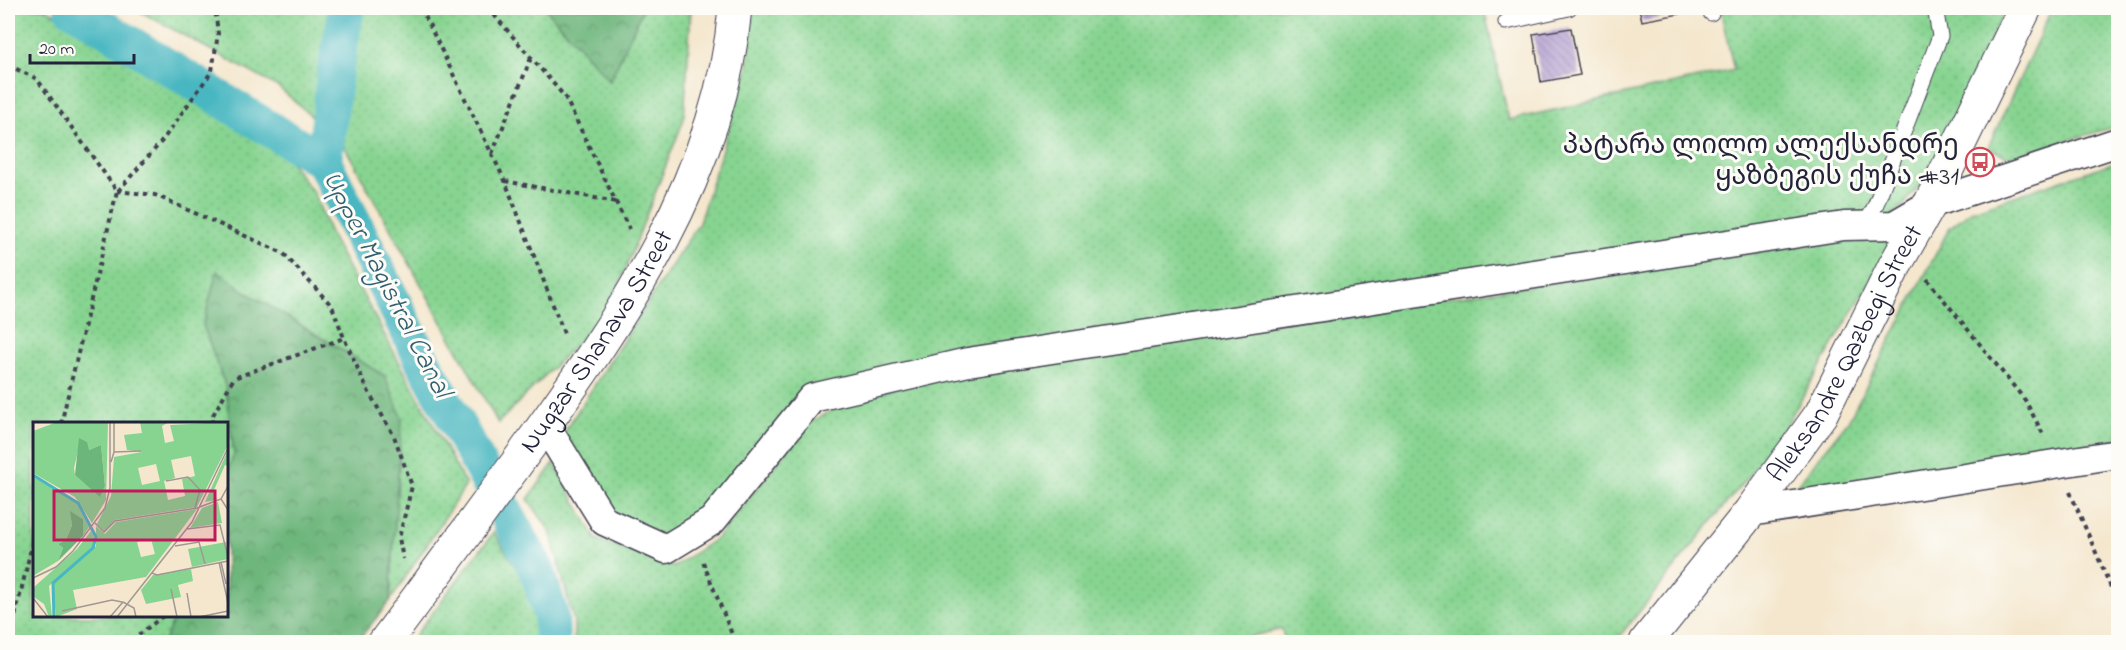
<svg xmlns="http://www.w3.org/2000/svg" width="2126" height="650" viewBox="0 0 2126 650" font-family="'Indie Flower','Noto Sans Georgian',sans-serif">
  <defs>
    <pattern id="grass-dots" width="8" height="8" patternUnits="userSpaceOnUse" patternTransform="scale(1.5)"><rect width="8" height="8" fill="#87d491"/><path d="M2 2h.1M6 6h.1" fill="none" stroke="#74b67e" stroke-width="1.8" stroke-linecap="round"/></pattern>
    <pattern id="forest-crowns" width="20" height="18" patternUnits="userSpaceOnUse" patternTransform="scale(1.5)"><rect width="20" height="18" fill="#6db67b"/><path d="M2 6a3 3 0 1 1 6 0M12 15a3 3 0 1 1 6 0" fill="none" stroke="#599466"/></pattern>
    <pattern id="building-back-hatch" width="6" height="6" patternUnits="userSpaceOnUse" patternTransform="scale(1.5)"><rect width="6" height="6" fill="#b09cd0"/><path d="M-1 5l2 2M0 0l6 6M5-1l2 2" fill="none" stroke="#8f7faa"/></pattern>
  </defs>
  <rect width="100%" height="100%" fill="#fdfcf7"/>
  <filter id="ink" filterUnits="userSpaceOnUse"><feTurbulence type="fractalNoise" baseFrequency=".0167" numOctaves="2"/><feDisplacementMap in="SourceGraphic" scale="12" xChannelSelector="R" yChannelSelector="G"/><feConvolveMatrix kernelMatrix="1 2 1 2 8 2 1 2 1" color-interpolation-filters="sRGB"/></filter>
  <filter id="wash" filterUnits="userSpaceOnUse"><feTurbulence type="fractalNoise" baseFrequency=".008" numOctaves="4" result="noise"/><feDisplacementMap in="SourceGraphic" scale="24" xChannelSelector="R" yChannelSelector="G"/><feGaussianBlur stdDeviation="1.35" result="paint"/><feColorMatrix in="noise" values="0 0 0 0 0 0 0 0 0 0 0 0 0 0 0 0 0 1.4 0 .05"/><feComposite in="paint" operator="in"/></filter>
  <g filter="url(#wash)">
    <rect width="100%" height="100%" fill="#f4e7ce"/>
    <!-- grass -->
    <path fill="url(#grass-dots)" stroke="#547b66" stroke-width="1.5" d="M8,8H45L285,155L314,193L332,238L466,485L390,601L393,537L249,294L217,272L203,325L226,388L234,454L227,476L226,424H34V616H175L164,642H8Z
      M134,8H545L610,81L643,8H691L684,119L609,311L498,423L342,142L278,87Z
      M753,8H1484L1509,120L1734,70L1720,8H2006L1928,175L1902,207L1890,218L803,391L711,506L671,539L612,513L563,434L699,223L748,67Z
      M2052,8H2114L2118,23V126L2009,157L1988,148Z
      M2118,161V439L1790,494L1848,421L1950,227L1971,211Z
      M1888,233L1892,244L1778,439L1615,642H1285L1282,629L1227,642H574V621L550,531L528,499L554,463L596,539L674,567L718,537L807,425C854,393 916,383 971,368Z
      M494,532L530,591L539,642H410Z"/>
    <!-- forest -->
    <path fill="url(#forest-crowns)" stroke="#486c5b" stroke-width="1.5" d="M545,8H643L610,81Z
      M217,271L249,294L385,376L402,418L390,601L357,642H164L175,616H226V476L234,454L226,388L203,325Z"/>
    <g fill="none" stroke-linecap="round" stroke-linejoin="round">
      <!-- canal -->
      <path stroke="#48b7c1" stroke-width="36" d="M72,8L324,162L421,358L537,570L551,615L552,642
        M324,162L335,71L347,8"/>
    </g>
    <g id="blocks">
      <!-- building -->
      <path fill="url(#building-back-hatch)" d="M1639,8H1679L1680,14L1642,21Z
        M1571,28L1580,75L1541,82L1533,34Z"/>
    </g>
  </g>
  <g filter="url(#ink)">
    <use href="#blocks" fill-opacity="0" stroke="#424051" stroke-width="1.5"/>
    <g fill="none" stroke-linecap="round" stroke-linejoin="round">
      <!-- lane casing -->
      <g stroke="#424051" stroke-width="17">
        <path id="lane" d="M1710,8L1711,13
          M1506,22L1569,8
          M1865,226L1876,204L1940,36L1935,8"/>
      </g>
      <!-- street casing -->
      <g stroke="#424051" stroke-width="31">
        <path id="street" d="M545,425L604,521L666,549L712,521L812,398L968,362L1844,226L1894,225L1930,204L2118,142
          M1750,512L2118,454"/>
      </g>
      <!-- secondary casing -->
      <g stroke="#424051" stroke-width="35">
        <g id="secondary">
          <path id="s1" d="M385,642C432,580 478,516 525,452C621,319 721,176 735,8"/>
          <path id="s2" d="M1646,642L1750,512L1821,414L1894,267L1930,204L2025,8"/>
        </g>
      </g>
      <!-- path -->
      <path stroke="#424051" stroke-width="4" stroke-dasharray="4.5 4.5" stroke-linecap="butt" d="M421,8L505,181L565,336
        M488,8L565,97L629,229
        M8,65L37,79L117,191L61,424
        M492,154L531,58
        M505,181L616,202
        M117,191L155,195L283,253L332,306L344,338L367,389L394,436L412,486L399,538L403,559
        M118,191L162,141L212,71L218,34L215,8
        M1927,279L2025,400L2043,434
        M212,424L213,415L234,378L344,338
        M2070,492L2118,604
        M703,562L735,642
        M9,642L34,536
        M133,642L135,638L163,616"/>
      <!-- lane -->
      <use href="#lane" stroke="#fff" stroke-width="15"/>
      <!-- street -->
      <use href="#street" stroke="#fff" stroke-width="28"/>
      <!-- secondary -->
      <use href="#secondary" stroke="#fff" stroke-width="33"/>
    </g>
  </g>
  <!-- icons -->
  <defs>
    <g id="bus-ring" transform="scale(1.5)"><circle r="9.5" fill="#fdfcf7" stroke="#d1495b" stroke-width="1.5"/><path d="M-5-6H5V4H4V6H2V4H-2V6H-4V4H-5ZM-3.5-4V0h7V-4ZM-3.5 1.2v1.5H-2V1.2ZM2 1.2v1.5H3.5V1.2Z" fill="#d1495b"/></g>
  </defs>
  <g fill-rule="evenodd">
    <use href="#bus-ring" x="1980" y="162"/>
  </g>
  <g text-anchor="middle" dominant-baseline="central" stroke-width="6" stroke-linejoin="round" paint-order="stroke">
    <!-- poi labels -->
    <g font-size="27" fill="#22223b" stroke="#fdfcf7" text-anchor="end">
      <text x="1959" y="146">პატარა ლილო ალექსანდრე<tspan x="1959" dy="31">ყაზბეგის ქუჩა #31</tspan></text>
    </g>
    <!-- street labels -->
    <g font-size="27" fill="#22223b" stroke="#fdfcf7">
      <text stroke="none"><textPath href="#s1" startOffset="368">Nugzar Shanava Street</textPath></text>
      <text stroke="none"><textPath href="#s2" startOffset="352">Aleksandre Qazbegi Street</textPath></text>
    </g>
    <!-- water labels -->
    <g font-size="28" font-style="italic" fill="#315e71" stroke="#fdfcf7">
      <text transform="translate(386 285) rotate(63)">Upper Magistral Canal</text>
    </g>
  </g>
  <!-- overview -->
  <g transform="translate(33 422)">
    <rect width="195" height="195" fill="#f4e7ce"/>
    <path d="M24,0H75L73,78L59,101L42,75L0,51V9ZM68,23L72,64L67,74L42,53L41,46L46,25L56,28ZM107,0H136L129,4L132,21L141,19L137,3L195,0V23L164,85L82,98L72,110L64,102L78,74L81,35L109,30L94,28L91,13L109,11ZM158,34L162,54L149,57L152,74L135,78L131,59L142,56L138,38ZM123,42L127,59L109,63L105,46ZM195,28V44L192,43L181,68L184,78L172,80ZM0,54L43,80L56,105L50,114V97L38,90L39,103L33,118L25,122L30,126L25,139L0,154ZM185,80L189,101L157,106L169,86ZM164,87L113,155L40,168L44,187L23,195L20,162L63,124V104L72,112L83,100ZM118,117L122,132L108,135L104,120ZM58,109L62,117L59,125L16,164L19,195H16L11,182L1,175V165L44,127ZM193,120L195,137L159,145L155,127ZM158,147L160,159L145,163L148,175L113,182L108,168L120,153Z" fill="#87d491" fill-rule="evenodd"/>
    <path d="M46,16L54,20L56,28L68,23L72,64L67,75L42,53ZM37,89L50,97V114L25,139L30,126L25,122L33,118L39,103Z" fill="#6db67b"/>
    <path fill="none" stroke="#48b7c1" stroke-width="3" d="M0,53L45,81L63,115L60,126L20,161L21,195"/>
    <path fill="none" stroke="#a09893" stroke-width="1.5" d="M81,0V30M78,40L81,30L108,29M133,59L155,55L167,68L162,86M195,64L188,77L195,88M62,101L71,110L82,99L164,86L188,77M154,107L187,103L195,135M142,124L166,120L172,142M186,140L195,181M188,140L193,162M119,151L124,153L195,139M0,156L23,145L40,129L72,86L77,66V0M138,167L144,195M154,171L158,195M0,176L15,195M29,189L79,178L89,180M77,195L90,180L101,186L103,195M84,195L159,100L195,26M166,195L195,189"/>
    <path fill="#c2185b" fill-opacity="0.15" stroke="#c2185b" stroke-width="3" d="M21,69H182V118H21Z"/>
    <rect width="195" height="195" fill="none" stroke="#22223b" stroke-width="3"/>
  </g>
  <!-- margin -->
  <rect width="2126" height="650" fill="none" stroke="#fdfcf7" stroke-width="30"/>
  <!-- scale -->
  <path d="M30 54v9h104v-9" fill="none" stroke="#22223b" stroke-width="3"/>
  <text x="39" y="54" font-size="18" fill="#22223b" stroke="#fdfcf7" stroke-width="4.5" paint-order="stroke">20 m</text>
</svg>
